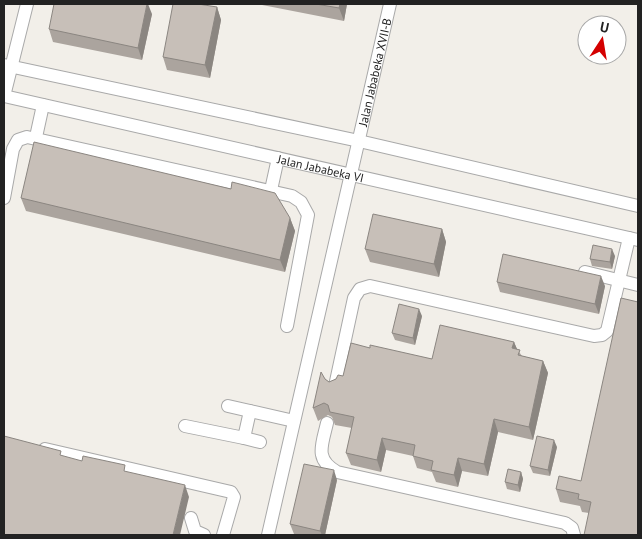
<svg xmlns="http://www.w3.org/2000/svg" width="642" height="539" viewBox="0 0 642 539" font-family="'PT Sans',sans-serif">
  <rect width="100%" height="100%" fill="#f2efe9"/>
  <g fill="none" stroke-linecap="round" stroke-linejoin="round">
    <!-- minor casing -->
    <g stroke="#a9a9a9" stroke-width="14">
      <g id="minor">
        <path d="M4,65L359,141L638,206"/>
        <path id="s1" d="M4,96L638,240"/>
        <path d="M4,96L27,4"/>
        <path d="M36,137L43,105"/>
        <path d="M271,190L278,158"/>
        <path d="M4,198L13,149L18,140L27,137L292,196L301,202L308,215L287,326"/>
        <path d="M585,272L638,285"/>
        <path d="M335,386L354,298L360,289L370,286L594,336L602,335L607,331L629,238"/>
        <path d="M228,406L294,421"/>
        <path d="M327,423C322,445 314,459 337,472L565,523L572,528L574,535"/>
        <path d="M185,426L244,438L250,411"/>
        <path d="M244,438L260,442"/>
        <path d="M45,449L231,492L234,497L223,535"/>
        <path d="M191,518L195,531L204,535"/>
        <path id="s2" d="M268,535L390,4"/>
      </g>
    </g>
    <!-- minor -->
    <use href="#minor" stroke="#fff" stroke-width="12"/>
  </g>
  <!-- wall -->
  <path fill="#aba49e" d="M257,4H347L344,21Z
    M217,7L221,20L210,78L167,70L163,57Z
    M152,14L142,60L53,42L49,29Z
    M21,198L290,218L295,231L285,272L26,211Z
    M442,229L446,242L439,277L370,262L365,249Z
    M615,256L612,269L592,266L590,259Z
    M497,282L605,286L599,314L500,292Z
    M638,302L589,513L582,512L580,506L560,502L556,489L581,481Z
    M422,316L415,345L395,340L392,333Z
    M514,342L517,349L522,356L543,361L548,373L533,440L498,432L488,476L462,471L458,487L436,482L432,472L417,468L413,456L386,450L381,472L351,465L346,453L352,428L335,425L332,417L328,415L318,421L313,408L325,379L329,382L343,376L370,348L432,359Z
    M557,447L550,476L533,473L530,466Z
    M521,472L523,479L520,492L507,489L505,482Z
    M337,480L325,535H298L294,534L290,524Z"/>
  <!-- shaded-wall -->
  <path fill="#8b8681" d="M147,4H148L152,14L142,60L138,48Z
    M340,4H347L344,21L339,8Z
    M217,7L221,20L210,78L205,65Z
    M290,218L295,231L285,272L280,260Z
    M442,229L446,242L439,277L434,264Z
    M612,249L615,256L612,269L610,262Z
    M601,276L605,286L599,314L595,304Z
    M419,309L422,316L415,345L413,338Z
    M514,342L519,354L512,348Z
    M543,361L548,373L533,440L529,427Z
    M494,419L498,432L488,476L484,464Z
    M382,438L386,450L381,472L377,460Z
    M554,440L557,447L550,476L548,470Z
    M458,458L462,471L458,487L454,475Z
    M334,470L337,480L325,535H322L320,531Z
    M521,472L523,479L520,492L518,485Z
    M185,485L189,497L180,535H173Z"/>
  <!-- building -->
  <path fill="#c7bfb8" stroke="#8b8681" d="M54,4H147L138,48L49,29Z
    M173,4H198L217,7L205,65L163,57Z
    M316,4H340L339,8Z
    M34,142L231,189L232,182L275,193L290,218L280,260L21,198Z
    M373,214L442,229L434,264L365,249Z
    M593,245L612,249L610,262L590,259Z
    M503,254L601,276L595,304L497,282Z
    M621,298L638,302V535H584L591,502L578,499L579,494L556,489L559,476L581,481Z
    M399,304L419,309L413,338L392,333Z
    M440,325L514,342L512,348L520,350L518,355L543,361L529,427L494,419L484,464L458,458L454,475L431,470L433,461L413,456L415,445L382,438L377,460L346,453L354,417L330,412L328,405L324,403L313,408L321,372L325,379L329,382L336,379L338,375L343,376L351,343L370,348V345L432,359Z
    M4,436L61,451L60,455L82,461L83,456L125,465L124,471L185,485L173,535H4Z
    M537,436L554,440L548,470L530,466Z
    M304,464L334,470L320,531L290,524Z
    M508,469L521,472L518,485L505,482Z"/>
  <g text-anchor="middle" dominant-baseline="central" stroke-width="5" stroke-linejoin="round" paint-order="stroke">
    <!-- street labels -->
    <g font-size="12" fill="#222" stroke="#fff">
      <text stroke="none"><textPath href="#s2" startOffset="475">Jalan Jababeka XVII-B</textPath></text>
      <text stroke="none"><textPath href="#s1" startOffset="325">Jalan Jababeka VI</textPath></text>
    </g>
  </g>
  <!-- border -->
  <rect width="642" height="539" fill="none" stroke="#222222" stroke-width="10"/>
  <!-- north arrow -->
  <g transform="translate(602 40) rotate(12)"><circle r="24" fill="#ffffff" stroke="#a7a7a7"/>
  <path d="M0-4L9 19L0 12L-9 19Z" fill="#d40000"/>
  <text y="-8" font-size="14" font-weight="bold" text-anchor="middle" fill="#222222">U</text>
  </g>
</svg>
